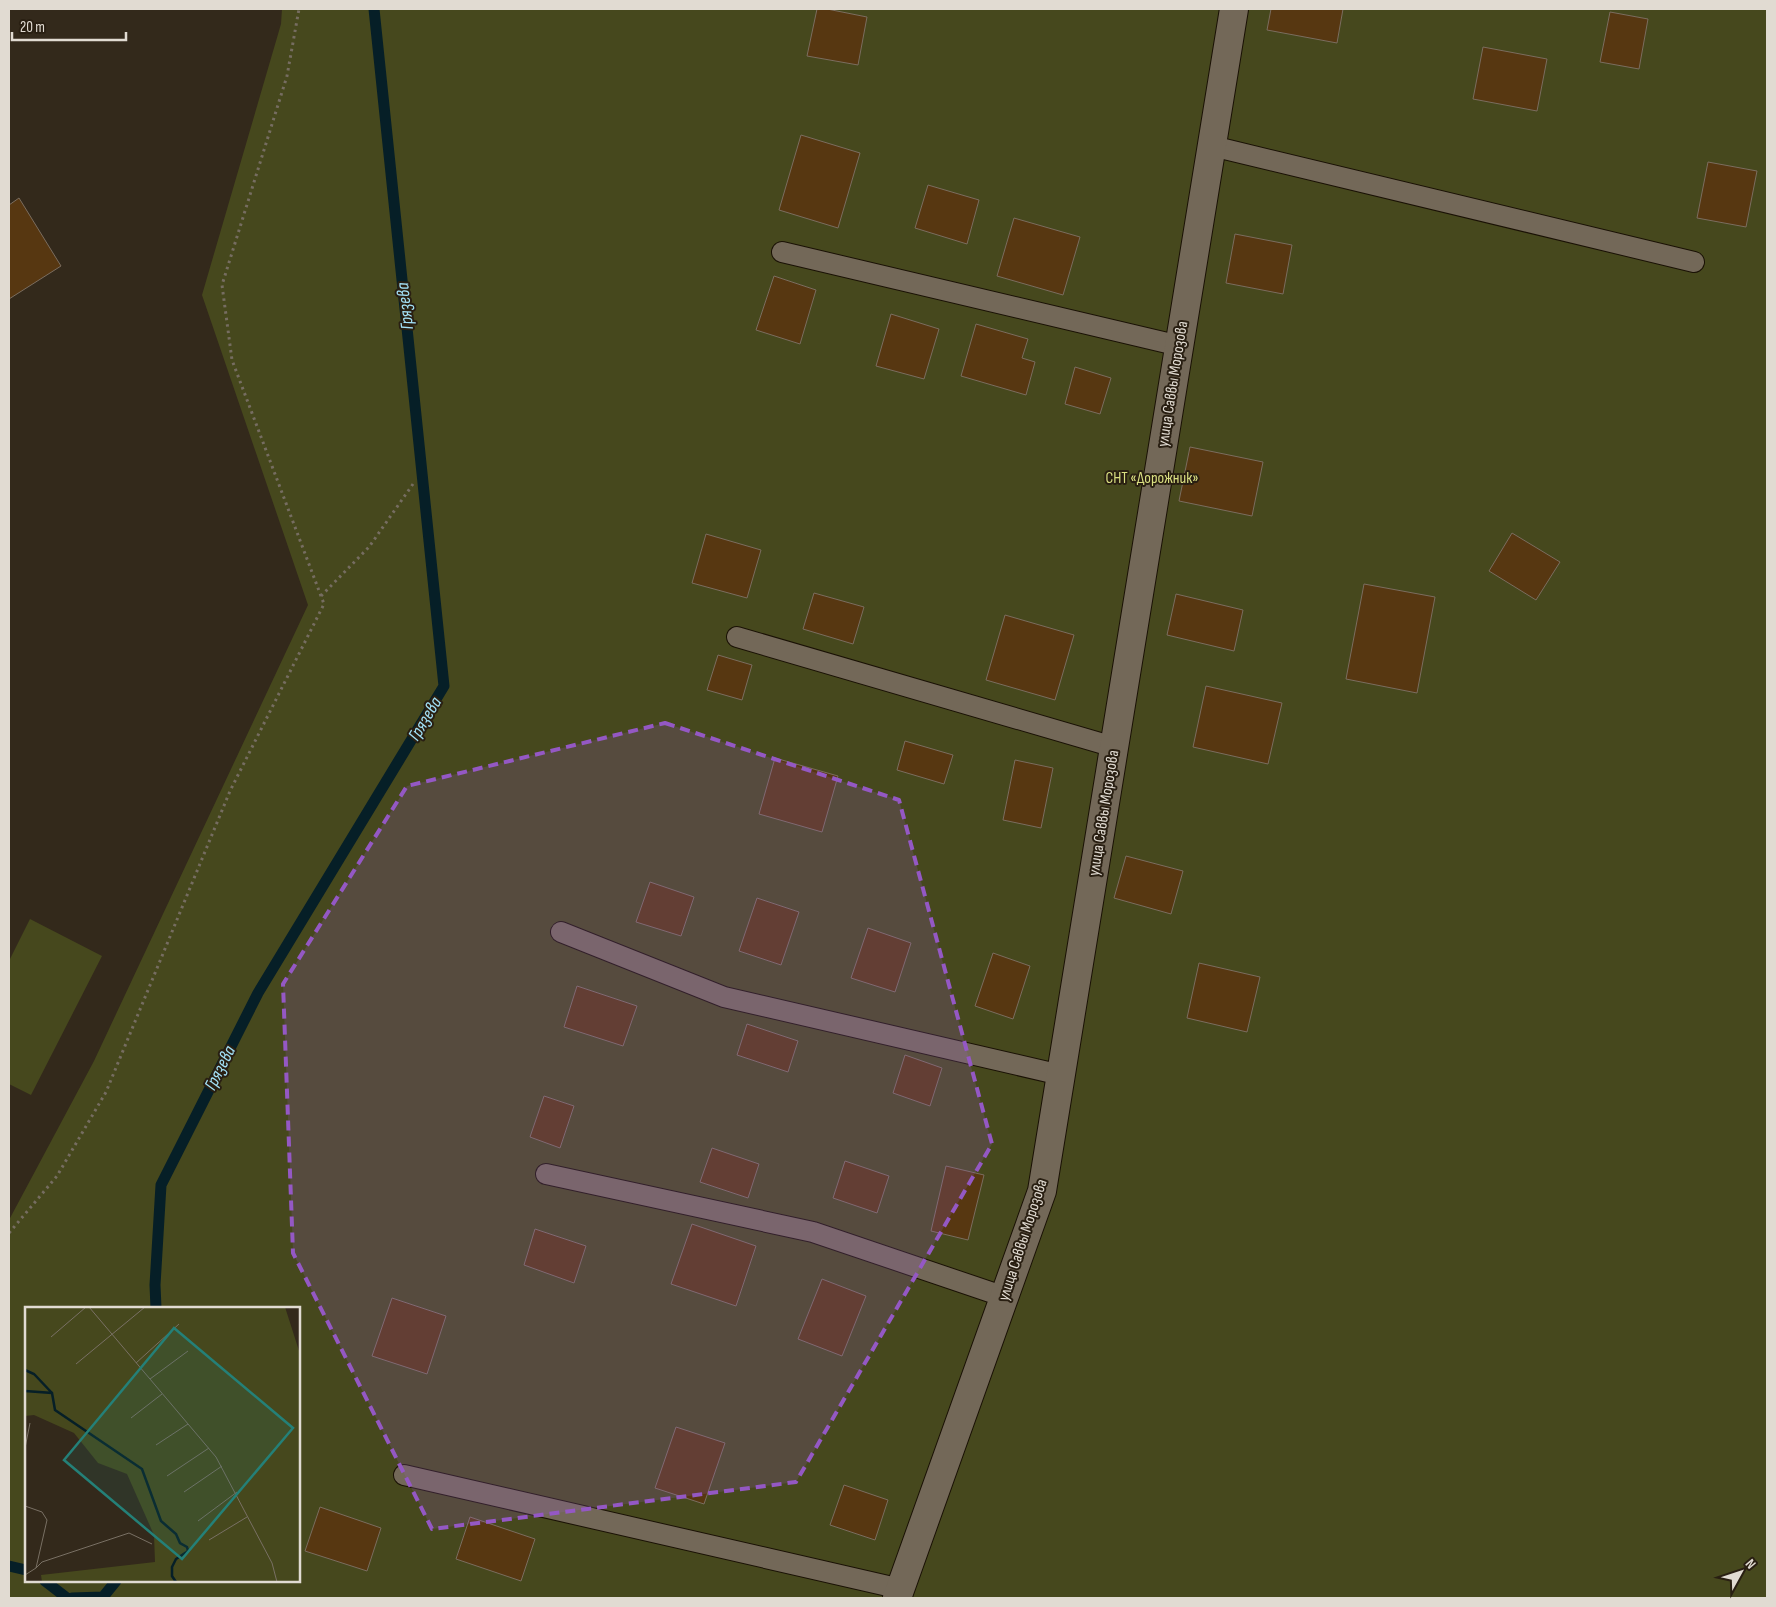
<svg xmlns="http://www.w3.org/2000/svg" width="1776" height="1607" viewBox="0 0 1776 1607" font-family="'Sofia Sans Condensed',sans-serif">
  <rect width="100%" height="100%" fill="#33291b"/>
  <!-- green -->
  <path fill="#46481d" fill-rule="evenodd" d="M282,9H1767V1598H9V1220L94,1061L308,605L202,295L281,24ZM26,1308H299V1581H26Z
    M30,919L102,956L31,1095L9,1084V961Z"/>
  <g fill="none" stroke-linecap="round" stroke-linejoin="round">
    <!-- stream -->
    <path stroke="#061f27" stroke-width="11" d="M156,1308L155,1285L161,1185L258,993L444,686L374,9
      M9,1566L26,1570
      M45,1581L67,1598
      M72,1598L103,1597L116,1581"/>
  </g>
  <!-- building -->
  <path fill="#573711" stroke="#7b6d5f" d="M817,9H827L867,17L858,65L807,56Z
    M1271,9H1343L1337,43L1267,30Z
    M1610,12L1648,19L1639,69L1600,62Z
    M1483,47L1547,59L1537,111L1473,99Z
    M801,135L860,153L838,228L779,210Z
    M1708,162L1757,171L1746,227L1697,218Z
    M928,185L979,200L967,244L915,228Z
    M19,198L61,266L9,299V205Z
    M1014,218L1080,237L1063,295L997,276Z
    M1235,234L1292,245L1283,294L1226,283Z
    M774,276L816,290L800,344L756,330Z
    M891,314L939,329L924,379L876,366Z
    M976,324L1028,339L1022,358L1035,362L1026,395L961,376Z
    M1075,367L1111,378L1100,414L1065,404Z
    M1190,447L1263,462L1252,516L1179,501Z
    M1512,533L1560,562L1536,600L1489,571Z
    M706,534L761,550L747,598L692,583Z
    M1364,584L1435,597L1417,693L1346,679Z
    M814,593L864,607L853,644L803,629Z
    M1176,594L1243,610L1234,651L1167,635Z
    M1005,615L1074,635L1055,700L986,680Z
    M718,655L752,665L742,700L707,690Z
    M1206,686L1282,703L1268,764L1193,747Z
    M905,741L953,755L944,784L897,770Z
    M775,758L838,776L822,832L759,814Z
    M1015,760L1053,768L1041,828L1003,820Z
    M1126,856L1183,871L1171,914L1114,898Z
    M650,882L694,897L681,936L636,922Z
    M757,898L799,912L781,965L739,951Z
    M868,928L911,943L895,992L851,978Z
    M993,953L1030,966L1013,1019L975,1006Z
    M1199,963L1260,977L1247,1032L1187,1018Z
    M577,986L637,1006L623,1046L564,1027Z
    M747,1024L798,1041L788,1072L737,1055Z
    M905,1055L942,1068L930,1106L893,1093Z
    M544,1096L574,1106L560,1148L530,1137Z
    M712,1148L759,1164L748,1198L700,1182Z
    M845,1161L889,1176L877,1213L833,1198Z
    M946,1166L984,1175L968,1240L931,1231Z
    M692,1224L756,1246L736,1306L671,1284Z
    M535,1229L586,1246L574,1283L524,1265Z
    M822,1279L866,1296L842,1356L798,1339Z
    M392,1298L446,1316L427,1374L372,1356Z
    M676,1427L725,1443L704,1504L655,1488Z
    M844,1485L888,1500L875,1540L830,1525Z
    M320,1507L381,1528L367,1571L305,1551Z
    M470,1517L535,1539L521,1581L456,1559Z"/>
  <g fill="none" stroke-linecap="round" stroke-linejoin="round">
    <!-- service casing -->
    <g stroke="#1a1105" stroke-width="22">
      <path id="service" d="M1212,146L1694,262
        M782,252L1180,346
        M737,637L1114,747
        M561,932L724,997L1061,1075
        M546,1174L813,1232L1005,1297
        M404,1475L901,1589"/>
    </g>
    <!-- minor casing -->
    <g stroke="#1a1105" stroke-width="30">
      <path id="minor" d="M897,1598L1042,1191L1234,9"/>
    </g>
    <!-- path -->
    <path stroke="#766d61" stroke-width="3" stroke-dasharray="2.5 4" stroke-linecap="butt" d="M321,596L369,547L413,484
      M9,1233L57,1176L106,1092L230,791L324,604L232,360L222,285L287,76L299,9"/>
    <!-- service -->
    <use href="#service" stroke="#736858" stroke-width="20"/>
    <!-- minor -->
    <use href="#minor" stroke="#736858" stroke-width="28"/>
  </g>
  <!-- marked area -->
  <path fill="#9458c4" fill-opacity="0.2" stroke="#9458c4" stroke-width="4" stroke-dasharray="10 6" stroke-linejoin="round" d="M665,723L899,800L992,1144L796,1482L432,1529L293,1253L283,984L407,786Z"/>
  <g text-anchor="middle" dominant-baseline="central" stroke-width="4" stroke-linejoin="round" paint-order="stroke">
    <!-- street labels -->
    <g font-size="16" fill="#e1dbd2" stroke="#291f12">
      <text transform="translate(1173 384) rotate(-81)">улица Саввы Морозова</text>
      <text transform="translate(1104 813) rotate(-81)">улица Саввы Морозова</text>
      <text transform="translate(1023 1240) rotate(-72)">улица Саввы Морозова</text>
    </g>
    <!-- park labels -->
    <g font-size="16" fill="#dadf82" stroke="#291f12">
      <text x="1152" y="478">СНТ «Дорожник»</text>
    </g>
    <!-- water labels -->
    <g font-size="18" font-style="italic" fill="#a3e1f7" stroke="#291f12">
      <text transform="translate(405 306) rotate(-96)">Грязева</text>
      <text transform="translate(425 719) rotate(-59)">Грязева</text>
      <text transform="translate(220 1068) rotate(-63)">Грязева</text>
    </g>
  </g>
  <!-- overview -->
  <g transform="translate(25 1307)">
    <rect width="275" height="275" fill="#33291b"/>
    <path d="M0,0H260L275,47V275H17L16,268L130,255L129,228L102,167L73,156L49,126L9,108L0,109Z" fill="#46481d"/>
    <path fill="none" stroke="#061f27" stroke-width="2.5" d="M0,63L9,67L27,86M0,84L27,86L30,103L117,162L136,214L151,227L155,236L162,240L163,244L151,252L147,260V269L151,275"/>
    <path fill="none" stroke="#797064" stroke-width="1" d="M64,0L191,150L247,256L252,275M26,30L61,0M111,56L154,17M51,57L120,0M125,72L163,44M106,111L137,87M131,138L163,117M0,141L5,116M142,169L184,141M159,185L197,159M0,199L17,205L22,213L11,261L0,268M173,214L212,185M184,233L222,210M11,261L17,255L104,226L127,237"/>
    <path fill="#248078" fill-opacity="0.15" stroke="#248078" stroke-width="2.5" d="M149,21L268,121L157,252L39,153Z"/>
    <rect width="275" height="275" fill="none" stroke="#e1dbd2" stroke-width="2.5"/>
  </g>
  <!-- border -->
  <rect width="1776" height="1607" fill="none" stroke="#e1dbd2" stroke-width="20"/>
  <!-- north arrow -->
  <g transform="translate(1741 1572) rotate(50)" stroke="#291f12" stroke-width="4" paint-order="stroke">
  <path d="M0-4L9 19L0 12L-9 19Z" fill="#e1dbd2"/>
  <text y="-8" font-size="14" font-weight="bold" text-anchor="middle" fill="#e1dbd2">N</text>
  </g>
  <!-- scale -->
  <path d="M12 32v8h114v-8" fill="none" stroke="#e1dbd2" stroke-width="2.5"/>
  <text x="20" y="32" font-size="15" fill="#e1dbd2" stroke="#291f12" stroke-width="4" paint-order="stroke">20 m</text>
</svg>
